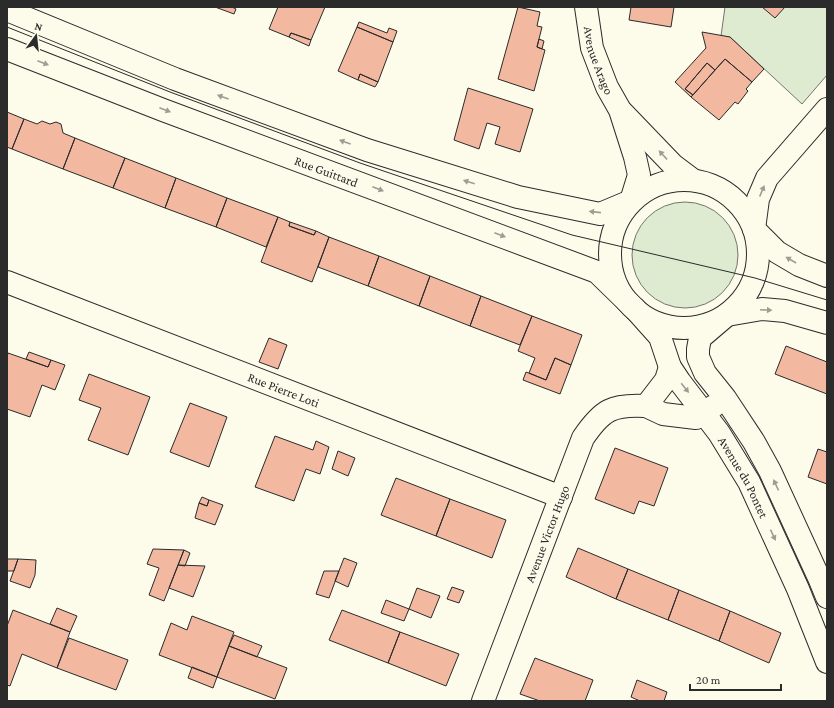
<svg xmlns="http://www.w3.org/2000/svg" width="834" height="708" viewBox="0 0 834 708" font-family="'Crimson Pro',serif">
  <rect width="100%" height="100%" fill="#fdfbea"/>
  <!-- green -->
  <path fill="#deebd1" stroke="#74746e" d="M725,7H827V75L802,104L730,37L721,36Z
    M632 255a53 53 0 1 1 106 0a53 53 0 1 1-106 0Z"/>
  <!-- building -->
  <path fill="#f2b8a0" stroke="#2b2b2b" d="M215,7H232L236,9L234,14Z
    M278,7H325L311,40L291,33L289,37L269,29Z
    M518,7L540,12L537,26L542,27L537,47L545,50L534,91L498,79Z
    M631,7H674L671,27L629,20Z
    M762,7H785L775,18Z
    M359,22L387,33L389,28L397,31L393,42L357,27Z
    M357,27L393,42L378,82L360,74L358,80L338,71Z
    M702,32L730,37L764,69L752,82L725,59L715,70L707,63L685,89L693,95L691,97L675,82L706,48Z
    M291,33L311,40L309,46L289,37Z
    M539,39L544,41L542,49L537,47Z
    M725,59L752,82L746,89L748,91L738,104L735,102L719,120L691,97Z
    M707,63L715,70L693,95L685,89Z
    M360,74L378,82L375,87L358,80Z
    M468,88L533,109L520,152L495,144L500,127L487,123L479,149L454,140Z
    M7,112L24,119L12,149L7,147Z
    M24,119L37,124L42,121L50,124L56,122L61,124L63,133L75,138L63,169L12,149Z
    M75,138L125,158L113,188L63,169Z
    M125,158L176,178L165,208L113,188Z
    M176,178L227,198L216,227L165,208Z
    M227,198L278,217L266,247L216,227Z
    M278,217L290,222L289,226L314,235L316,231L329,237L312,282L261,262Z
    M290,222L316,231L314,235L289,226Z
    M329,237L379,256L368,286L318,267Z
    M379,256L430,276L419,306L368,286Z
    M430,276L481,296L470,326L419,306Z
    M481,296L532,316L520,345L470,326Z
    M532,316L582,335L571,365L555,358L546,380L529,373L535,358L518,351Z
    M269,338L287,345L278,369L259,362Z
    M786,346L827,362V394L775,374Z
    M29,352L51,360L48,367L26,359Z
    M8,353L48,367L51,360L65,365L55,390L42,385L30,417L7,409V357Z
    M555,358L571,365L560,394L523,380L526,372L546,380Z
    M89,374L150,397L128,455L88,440L101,408L79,400Z
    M190,403L227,417L209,467L170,452Z
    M275,436L313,450L316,441L329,447L320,474L306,469L294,501L255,487Z
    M615,448L668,468L654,506L639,501L634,514L595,499Z
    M818,449L827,452V484L808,477Z
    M338,451L355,458L348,476L332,469Z
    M396,478L450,499L436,536L381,515Z
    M202,497L209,500L207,506L199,503Z
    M450,499L506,520L492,558L436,536Z
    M209,500L223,505L215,525L195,518L199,503L207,506Z
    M578,548L628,569L616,599L566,577Z
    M153,549L184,550L164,601L149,595L159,568L147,564Z
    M184,550L190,553L185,566L178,565Z
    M344,558L357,563L348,587L335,581Z
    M7,559H18L14,571H7Z
    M18,559L36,560L35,575L30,588L10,581Z
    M178,565L205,566L193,597L169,588Z
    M628,569L679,590L668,620L616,599Z
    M324,571H339L329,598L316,594Z
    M452,587L464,591L459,603L447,599Z
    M417,588L440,596L431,618L409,609Z
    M679,590L730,611L719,641L668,620Z
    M386,600L409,609L404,621L381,613Z
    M57,608L77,616L70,632L50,624Z
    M13,610L70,632L57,668L22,654L10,686L7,685V626Z
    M342,610L400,632L388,663L329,640Z
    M730,611L781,633L769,663L719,641Z
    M192,616L234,632L217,677L159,655L171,623L187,630Z
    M400,632L459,654L446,686L388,663Z
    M234,635L262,646L257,657L229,646Z
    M69,638L128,660L116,690L57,668Z
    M229,646L287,668L275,699L217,677Z
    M535,658L593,680L585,701H540L520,694Z
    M192,667L217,677L213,688L188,678Z
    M637,680L667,692L664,701H640L631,697Z"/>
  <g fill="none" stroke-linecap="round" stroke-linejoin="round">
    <!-- minor casing -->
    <g stroke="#2b2b2b" stroke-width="24">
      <g id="minor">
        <path d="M754,229L758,199L767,178L827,109"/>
        <path id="s1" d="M7,282L561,497"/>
        <path id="s2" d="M635,309L660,337L670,367L680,382L719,433L749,482L798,589L827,662"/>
        <path d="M727,315L700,338L698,349V357L705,373L725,398L754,442L770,471L820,580L827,597"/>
        <path d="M670,367L666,380L646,406L663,414L696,418L714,406"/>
        <path id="s3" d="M483,701L583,438C602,410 612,404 646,406"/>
      </g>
    </g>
    <!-- tertiary casing -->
    <g stroke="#2b2b2b" stroke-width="24">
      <g id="tertiary">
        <path id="s4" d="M586,7L592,48L607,87L620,110L635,157L639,175L631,201"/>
        <path d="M623,113L673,165L693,180"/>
      </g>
    </g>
    <!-- secondary casing -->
    <g stroke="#2b2b2b" stroke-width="24">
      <g id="secondary">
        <path d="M7,10L175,79L367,150L518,197L600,214L631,201"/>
        <path id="s5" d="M7,49L163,110L597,272L635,309"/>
        <circle cx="684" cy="254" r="74"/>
        <path d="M754,229L777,252L799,265L827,276"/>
        <path d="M727,315L762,309L785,311L827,323"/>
      </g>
    </g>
    <!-- minor -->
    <use href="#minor" stroke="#fdfbea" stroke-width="22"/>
    <!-- tertiary -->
    <use href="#tertiary" stroke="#fdfbea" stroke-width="22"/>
    <!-- secondary -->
    <use href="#secondary" stroke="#fdfbea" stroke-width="22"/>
    <!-- tram -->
    <path stroke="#2b2b2b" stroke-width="1" d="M7,27L170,92L360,163L572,235L755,278L827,300"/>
  </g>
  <!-- one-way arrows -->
  <defs><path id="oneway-solid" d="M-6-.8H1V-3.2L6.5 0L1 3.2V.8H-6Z"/></defs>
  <g fill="#9e9d94">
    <use href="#oneway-solid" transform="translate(43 63) rotate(21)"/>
    <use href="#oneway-solid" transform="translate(223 97) rotate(-160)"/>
    <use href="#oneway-solid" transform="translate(165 110) rotate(21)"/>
    <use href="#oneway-solid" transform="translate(345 142) rotate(-160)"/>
    <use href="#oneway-solid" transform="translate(663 155) rotate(-133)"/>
    <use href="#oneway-solid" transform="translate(469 182) rotate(-163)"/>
    <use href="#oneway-solid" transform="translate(378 189) rotate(21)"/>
    <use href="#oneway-solid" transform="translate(762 191) rotate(-67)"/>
    <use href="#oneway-solid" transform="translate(595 212) rotate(-174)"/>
    <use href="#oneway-solid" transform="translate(500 235) rotate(21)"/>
    <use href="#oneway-solid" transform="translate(791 260) rotate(-150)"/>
    <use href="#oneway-solid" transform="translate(766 310) rotate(2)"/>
    <use href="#oneway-solid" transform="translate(685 388) rotate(51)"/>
    <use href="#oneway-solid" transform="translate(776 485) rotate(-115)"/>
    <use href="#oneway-solid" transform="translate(773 535) rotate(65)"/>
  </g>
  <g text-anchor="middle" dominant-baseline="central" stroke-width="3" stroke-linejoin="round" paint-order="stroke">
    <!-- street labels -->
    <g font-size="13" fill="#2b2b2b" stroke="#fdfbea">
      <text stroke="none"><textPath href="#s4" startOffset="55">Avenue Arago</textPath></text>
      <text stroke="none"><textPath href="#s5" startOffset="342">Rue Guittard</textPath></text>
      <text stroke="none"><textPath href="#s1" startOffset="297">Rue Pierre Loti</textPath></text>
      <text stroke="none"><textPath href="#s2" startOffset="202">Avenue du Pontet</textPath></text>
      <text stroke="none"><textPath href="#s3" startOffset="179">Avenue Victor Hugo</textPath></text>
    </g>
  </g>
  <!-- border -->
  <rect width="834" height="708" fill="none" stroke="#2b2b2b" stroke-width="16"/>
  <!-- north arrow -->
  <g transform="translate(36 36) rotate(15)" stroke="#fdfbea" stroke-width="3" paint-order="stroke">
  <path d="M0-3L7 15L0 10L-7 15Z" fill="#2b2b2b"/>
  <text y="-6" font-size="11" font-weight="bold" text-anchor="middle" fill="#2b2b2b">N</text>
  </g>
  <!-- scale -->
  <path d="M690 684v6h91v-6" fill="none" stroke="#2b2b2b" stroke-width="2"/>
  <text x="696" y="684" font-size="12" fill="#2b2b2b" stroke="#fdfbea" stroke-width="3" paint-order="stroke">20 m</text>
</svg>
